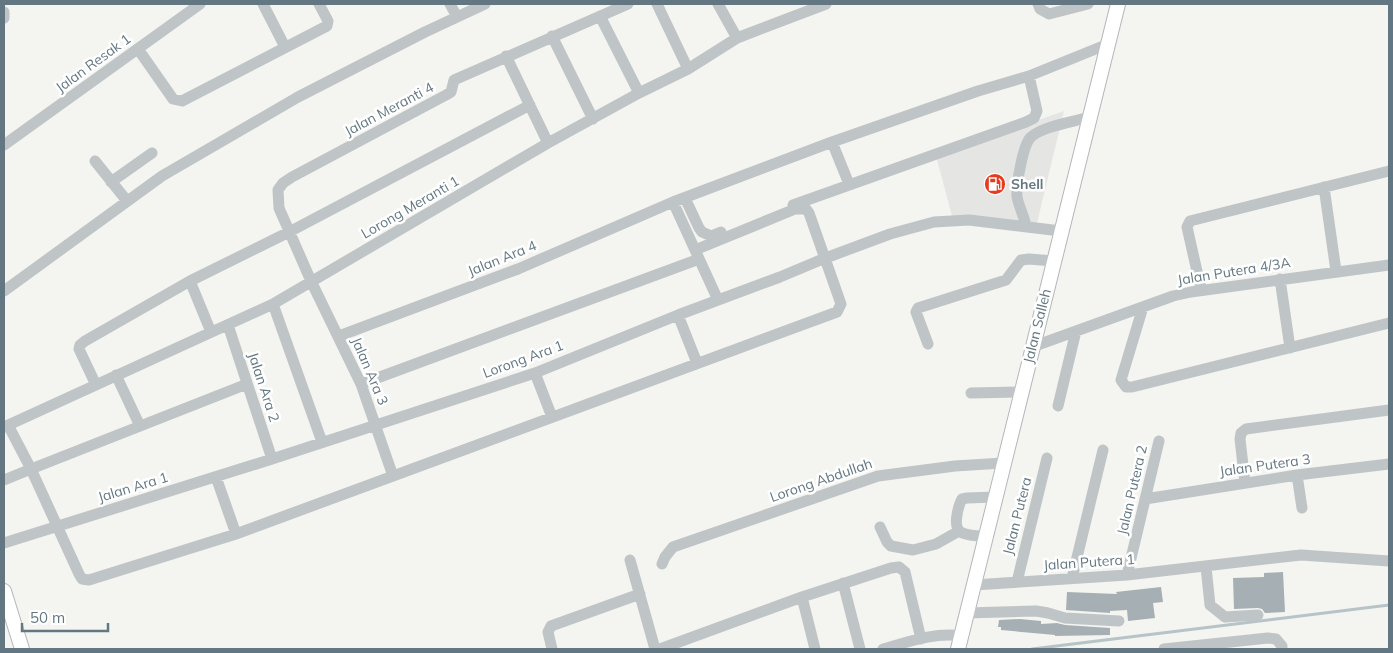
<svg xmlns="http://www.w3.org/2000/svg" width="1393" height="653" viewBox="0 0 1393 653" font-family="Mulish,sans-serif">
  <rect width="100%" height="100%" fill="#f4f4f0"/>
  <!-- built -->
  <path fill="#e5e5e4" d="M1064,111L1037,223L952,216L936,156Z"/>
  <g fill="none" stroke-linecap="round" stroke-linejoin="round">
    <!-- stream -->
    <path stroke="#b6c4c7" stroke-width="3" d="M1032,649L1389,605"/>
  </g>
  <!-- building -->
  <path fill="#a6b0b4" d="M1283,572L1285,612L1265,613L1262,609L1258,608L1234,609L1233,578L1264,577V573Z
    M1161,587L1163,602L1153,603L1155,618L1128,621L1127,610L1110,611V613L1066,610L1067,592L1117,594L1116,592Z
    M1020,619L1041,621V624L1057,623L1065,625L1110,628V635L1055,636V635L1001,630V627H998L999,620Z"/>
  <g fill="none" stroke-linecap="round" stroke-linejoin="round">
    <!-- major casing -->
    <g stroke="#b2b7ba" stroke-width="16">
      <path id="major" d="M4,591L22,649
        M958,649L1118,4"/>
    </g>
    <!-- minor -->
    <path stroke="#bfc4c6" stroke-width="11" d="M263,4L285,47
      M450,4L457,17
      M657,4L688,69
      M718,4L737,38
      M1038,4L1040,9L1049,14L1088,4
      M4,12V18
      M600,16L639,93
      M552,36L593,119
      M138,49L173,99L182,101L323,28L327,26L328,21L319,4
      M506,56L548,143
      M832,142L849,184
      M4,145L200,4
      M95,161L127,201
      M111,182L152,153
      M1324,187L1336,271
      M685,198L699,228L702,232L711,236L721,232
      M673,202L718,300
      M793,205L1026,122L1034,118L1037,111L1029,76
      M1026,226C1024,216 1019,207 1017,197C1016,185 1023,144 1031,137C1043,126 1074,122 1089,117
      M1280,279L1290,348
      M190,281L211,332
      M1201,289L1187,227L1190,221L1389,171
      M4,291L162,176L298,97L425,32L485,4
      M273,304L322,442
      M1143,307L1121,380L1126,387H1132L1389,323
      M678,315L697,363
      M228,325L272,459
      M339,336L518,269L673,202L832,142L978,91L1029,76L1108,44
      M928,344L916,312L918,308L1006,280L1021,260L1029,259L1054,261
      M1032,347L1173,296L1191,292L1389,265
      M535,373L552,417
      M116,375L140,426
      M361,384L699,259
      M96,385L79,349L80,345L85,341L190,281L289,232L530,105
      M971,393L1021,392
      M1058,406L1076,331
      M8,425L31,469L247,384
      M4,427L273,304L548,143L639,93L688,69L737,38L826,4
      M1297,475L1302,508
      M393,476L361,384L311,281L279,208L278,190L283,183L292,177L446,95L451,92L454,80L628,4
      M216,477L236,534
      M4,480L31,469L79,574L82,579L89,580L236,534L837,312L841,304L809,213L806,209H795L695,250
      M1245,483L1240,439L1241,433L1246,429L1389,410
      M1145,499L1297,475L1389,464
      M880,527L887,542L891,546L913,550L936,544L959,531
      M986,537C968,534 953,538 957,515C958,509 959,504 962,499L967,498L995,497
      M4,543L272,459L535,373L678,315L780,277L823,259L890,234L934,222L969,220L1061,231
      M630,560L655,649
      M662,564L665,557L673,547L878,476L955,466L1003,463
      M1206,567L1210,605L1225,617L1258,615
      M1127,575L1159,441
      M1072,578L1103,450
      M1017,582L1047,458
      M843,583L860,649
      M974,585L1127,575L1301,555L1389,561
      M802,597L815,649
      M967,613L1036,611L1048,613L1065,618L1119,621
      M552,649L548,632L551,626L640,594
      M660,649L802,597L891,568L899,567L905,572L921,639
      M883,649C908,642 935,632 961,636
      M1164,649L1268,638L1276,639L1282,646V649"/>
    <!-- major -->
    <use href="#major" stroke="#fff" stroke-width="14"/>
  </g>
  <!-- icons -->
  <defs>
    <g id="fuel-disc" transform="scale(1.125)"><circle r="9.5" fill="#e63b1f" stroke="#fff"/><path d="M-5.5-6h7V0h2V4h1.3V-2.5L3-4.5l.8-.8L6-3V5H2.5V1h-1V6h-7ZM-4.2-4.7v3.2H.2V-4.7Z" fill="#fff"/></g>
  </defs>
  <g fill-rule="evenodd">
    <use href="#fuel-disc" x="995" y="184"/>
  </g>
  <g text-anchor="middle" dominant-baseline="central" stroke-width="5" stroke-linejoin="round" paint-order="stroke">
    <!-- street labels -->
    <g font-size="14" fill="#637782" stroke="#fff">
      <text transform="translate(93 63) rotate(-36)">Jalan Resak 1</text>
      <text transform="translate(389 109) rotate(-28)">Jalan Meranti 4</text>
      <text transform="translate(410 207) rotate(-30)">Lorong Meranti 1</text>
      <text transform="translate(502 258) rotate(-22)">Jalan Ara 4</text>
      <text transform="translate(1234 271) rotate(-9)">Jalan Putera 4/3A</text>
      <text transform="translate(1037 326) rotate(-76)">Jalan Salleh</text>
      <text transform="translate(523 359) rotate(-20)">Lorong Ara 1</text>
      <text transform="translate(370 371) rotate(67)">Jalan Ara 3</text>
      <text transform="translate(264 387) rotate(72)">Jalan Ara 2</text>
      <text transform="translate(1265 465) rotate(-8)">Jalan Putera 3</text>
      <text transform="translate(821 480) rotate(-19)">Lorong Abdullah</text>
      <text transform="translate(133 487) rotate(-17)">Jalan Ara 1</text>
      <text transform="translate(1132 490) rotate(-77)">Jalan Putera 2</text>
      <text transform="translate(1017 516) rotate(-76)">Jalan Putera</text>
      <text transform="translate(1089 562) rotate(-4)">Jalan Putera 1</text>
    </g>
    <!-- poi labels -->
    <g font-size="14" font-weight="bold" fill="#637782" stroke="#fff" text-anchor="start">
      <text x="1011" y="184">Shell</text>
    </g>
  </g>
  <!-- border -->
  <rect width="1393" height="653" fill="none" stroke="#637782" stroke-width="10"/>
  <!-- scale -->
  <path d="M22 623v8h86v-8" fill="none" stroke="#637782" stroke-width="2.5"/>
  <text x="30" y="623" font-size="15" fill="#637782" stroke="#ffffff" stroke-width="4" paint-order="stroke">50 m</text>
</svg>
